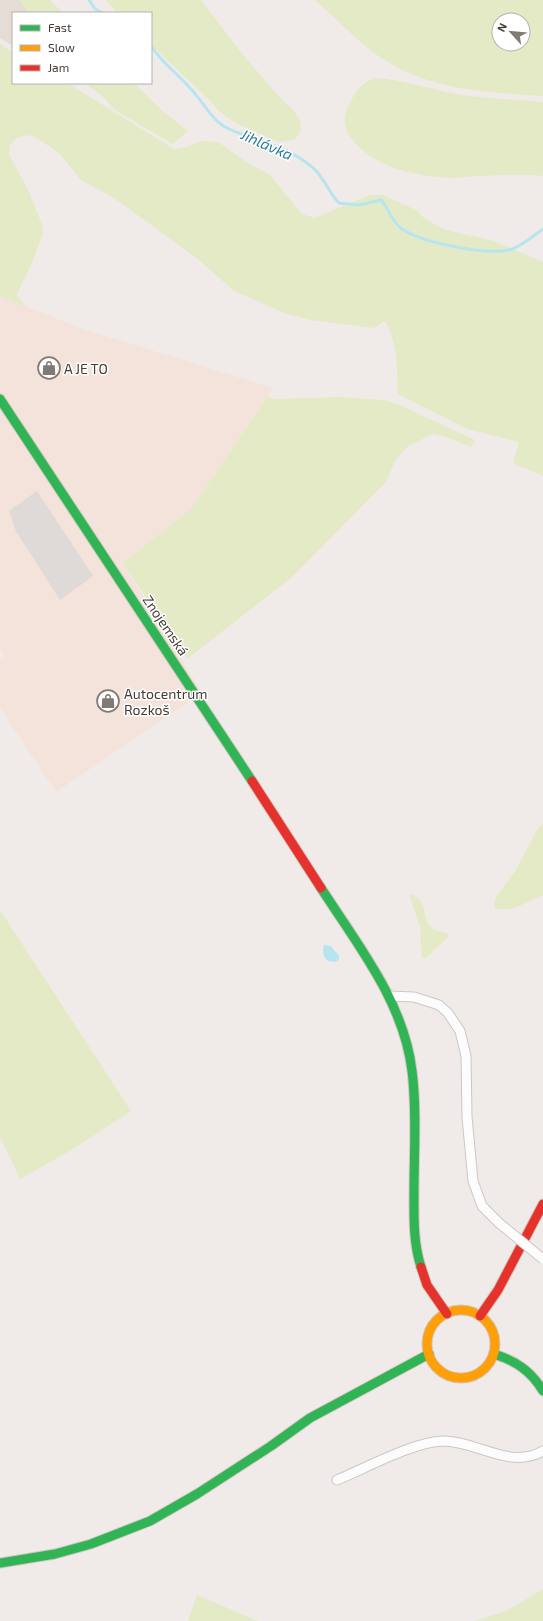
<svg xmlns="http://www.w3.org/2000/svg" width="543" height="1621" viewBox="0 0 543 1621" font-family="'Exo 2',sans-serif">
  <rect width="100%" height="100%" fill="#f0ebe8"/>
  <!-- residential -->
  <path fill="#e4dcd5" d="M0,0H19L29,13H13V46L0,38Z"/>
  <!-- commercial -->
  <path fill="#f3e3da" d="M0,296L80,328L273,388L191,509L123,563L202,693L56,792L0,708V660L5,656L0,650Z"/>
  <!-- green -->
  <path fill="#e4eac6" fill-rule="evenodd" d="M19,0H50L63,13H29Z
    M106,0H201L244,56L281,99L293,110L300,120L301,129L298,136L292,140L279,142L237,124L220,112L201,92L151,45V13H117Z
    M315,0H543V96C480,92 421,90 369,49C350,34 333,16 315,0ZM499,20H523V44H499Z
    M0,44L13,53V83L69,84L174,149L187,147L203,141L218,142L245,161L270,175L302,214L315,218L370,195H383L416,210L425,219L446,230L494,241L543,262V476L513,463L519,442L467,429L398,394C397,369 398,344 385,321L374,328L311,320L287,314L234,291L199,260L114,198L81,180L59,153L35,137L26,135L16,139L10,145L9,154L29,192L43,227V234L32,263L17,294L26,307L0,296Z
    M376,78C404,80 430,89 457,94C485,99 515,99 543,102V176C522,174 500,175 479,176C469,176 459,179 449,178C416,176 378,168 355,143C345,132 341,120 348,107C356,91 359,84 376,78Z
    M85,83H134L165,113L188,131L173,144L116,111L102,96Z
    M267,397L277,399L339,397L384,400L400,405L475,440L471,447L446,437L433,434L408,446L395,461L386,482L291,578L187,659L123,563L191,509Z
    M543,824V895C529,901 510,914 495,908L494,903L498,894L516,870L538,828Z
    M409,894C437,901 411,928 447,933L449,936L426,958H422L420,927Z
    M0,910L131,1111L73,1149L20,1179L0,1137Z
    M543,1589V1621H474L506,1611Z
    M197,1595L258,1621H188Z"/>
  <!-- parking -->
  <path fill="#dfdad8" d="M37,491L93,576L60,600L16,531L9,511Z"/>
  <!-- water -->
  <path fill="#b6e5f0" d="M324,945L331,946L339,956V959L336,962L328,961C323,956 322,952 324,945Z"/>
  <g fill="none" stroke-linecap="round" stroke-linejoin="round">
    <!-- stream -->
    <path stroke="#b6e5f0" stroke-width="3" d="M89,0L95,9L103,13
      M151,46C162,63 177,73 190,88C203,101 212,122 229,129C258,142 286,145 312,167C324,176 329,194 339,203L359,205L381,200C388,206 390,220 402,229C423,243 484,255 509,250C521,247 533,236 543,229"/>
    <!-- street casing -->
    <g stroke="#ccc7c4" stroke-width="11">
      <path id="street" d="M389,996L414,997L439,1005L448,1013L460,1031L466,1056L467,1117L473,1181L482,1206L499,1223
        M337,1480C366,1468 413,1442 443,1441C477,1441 510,1470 543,1451"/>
    </g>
    <!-- fast casing -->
    <g stroke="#d1c8c0" stroke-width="11">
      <path id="fast" d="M0,399L252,781
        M321,888C357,944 404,1002 412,1071C417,1109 414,1153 414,1192C414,1217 413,1242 421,1267
        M494,1354C516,1361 531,1371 543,1391
        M0,1563L55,1554L91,1544L150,1521L197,1494L271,1446L310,1418L429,1354"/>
    </g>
    <!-- slow casing -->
    <g stroke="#d1c8c0" stroke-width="11">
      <path id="slow" d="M427 1344a34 34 0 1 1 68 0a34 34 0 1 1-68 0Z"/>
    </g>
    <!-- jam casing -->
    <g stroke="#d1c8c0" stroke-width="11">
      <path id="jam" d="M252,781L321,888
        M421,1267L427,1285L447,1314
        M480,1316L498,1290L543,1204"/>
    </g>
    <!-- street -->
    <use href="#street" stroke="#fdfcfc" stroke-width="9"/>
    <!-- fast -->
    <use href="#fast" stroke="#30b455" stroke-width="9"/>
    <!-- slow -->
    <use href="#slow" stroke="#ff9f0a" stroke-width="9"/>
    <!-- jam -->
    <use href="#jam" stroke="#e5322d" stroke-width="9"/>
    <!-- street-bridge casing -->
    <g stroke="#ccc7c4" stroke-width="11" stroke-linecap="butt">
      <path id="street-bridge" d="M499,1223L543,1259"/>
    </g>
    <!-- street-bridge -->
    <use href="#street-bridge" stroke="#fdfcfc" stroke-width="9"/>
  </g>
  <!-- icons -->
  <defs>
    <g id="shop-ring" transform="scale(1.15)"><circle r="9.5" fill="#fff" stroke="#817973" stroke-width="1.5"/><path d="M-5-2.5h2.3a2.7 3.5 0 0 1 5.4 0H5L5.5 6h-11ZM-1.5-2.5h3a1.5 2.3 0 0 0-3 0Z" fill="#817973"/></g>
  </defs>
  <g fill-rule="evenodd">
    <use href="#shop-ring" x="49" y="368"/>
    <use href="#shop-ring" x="108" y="701"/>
  </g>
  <g text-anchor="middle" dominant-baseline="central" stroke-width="3" stroke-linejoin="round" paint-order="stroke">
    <!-- poi labels -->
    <g font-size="14" fill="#453b34" stroke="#fff" text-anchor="start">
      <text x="64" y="368">A JE TO</text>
      <text x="124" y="693">Autocentrum<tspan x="124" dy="16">Rozkoš</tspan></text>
    </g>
    <!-- street labels -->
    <g font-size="14" fill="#453b34" stroke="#fff">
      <text transform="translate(166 625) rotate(56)">Znojemská</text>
    </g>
    <!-- water labels -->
    <g font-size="15" font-style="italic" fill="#237d95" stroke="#fff">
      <text transform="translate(267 144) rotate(24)">Jihlávka</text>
    </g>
  </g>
  <!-- legend -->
  <rect x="12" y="12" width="140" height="72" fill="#ffffff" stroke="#b5b1ae"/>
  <rect x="20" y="25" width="20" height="6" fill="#30b455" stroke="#b5b1ae"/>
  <text x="48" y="32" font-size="12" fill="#453b34">Fast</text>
  <rect x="20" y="45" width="20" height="6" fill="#ff9f0a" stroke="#b5b1ae"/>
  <text x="48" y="52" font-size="12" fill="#453b34">Slow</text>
  <rect x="20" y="65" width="20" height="6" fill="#e5322d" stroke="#b5b1ae"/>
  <text x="48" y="72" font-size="12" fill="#453b34">Jam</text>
  <!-- north arrow -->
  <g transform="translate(511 32) rotate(297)"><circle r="19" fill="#ffffff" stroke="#b5b1ae"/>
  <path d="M0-3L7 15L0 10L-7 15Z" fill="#817973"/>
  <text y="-6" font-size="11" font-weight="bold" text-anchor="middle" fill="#453b34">N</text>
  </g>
</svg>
